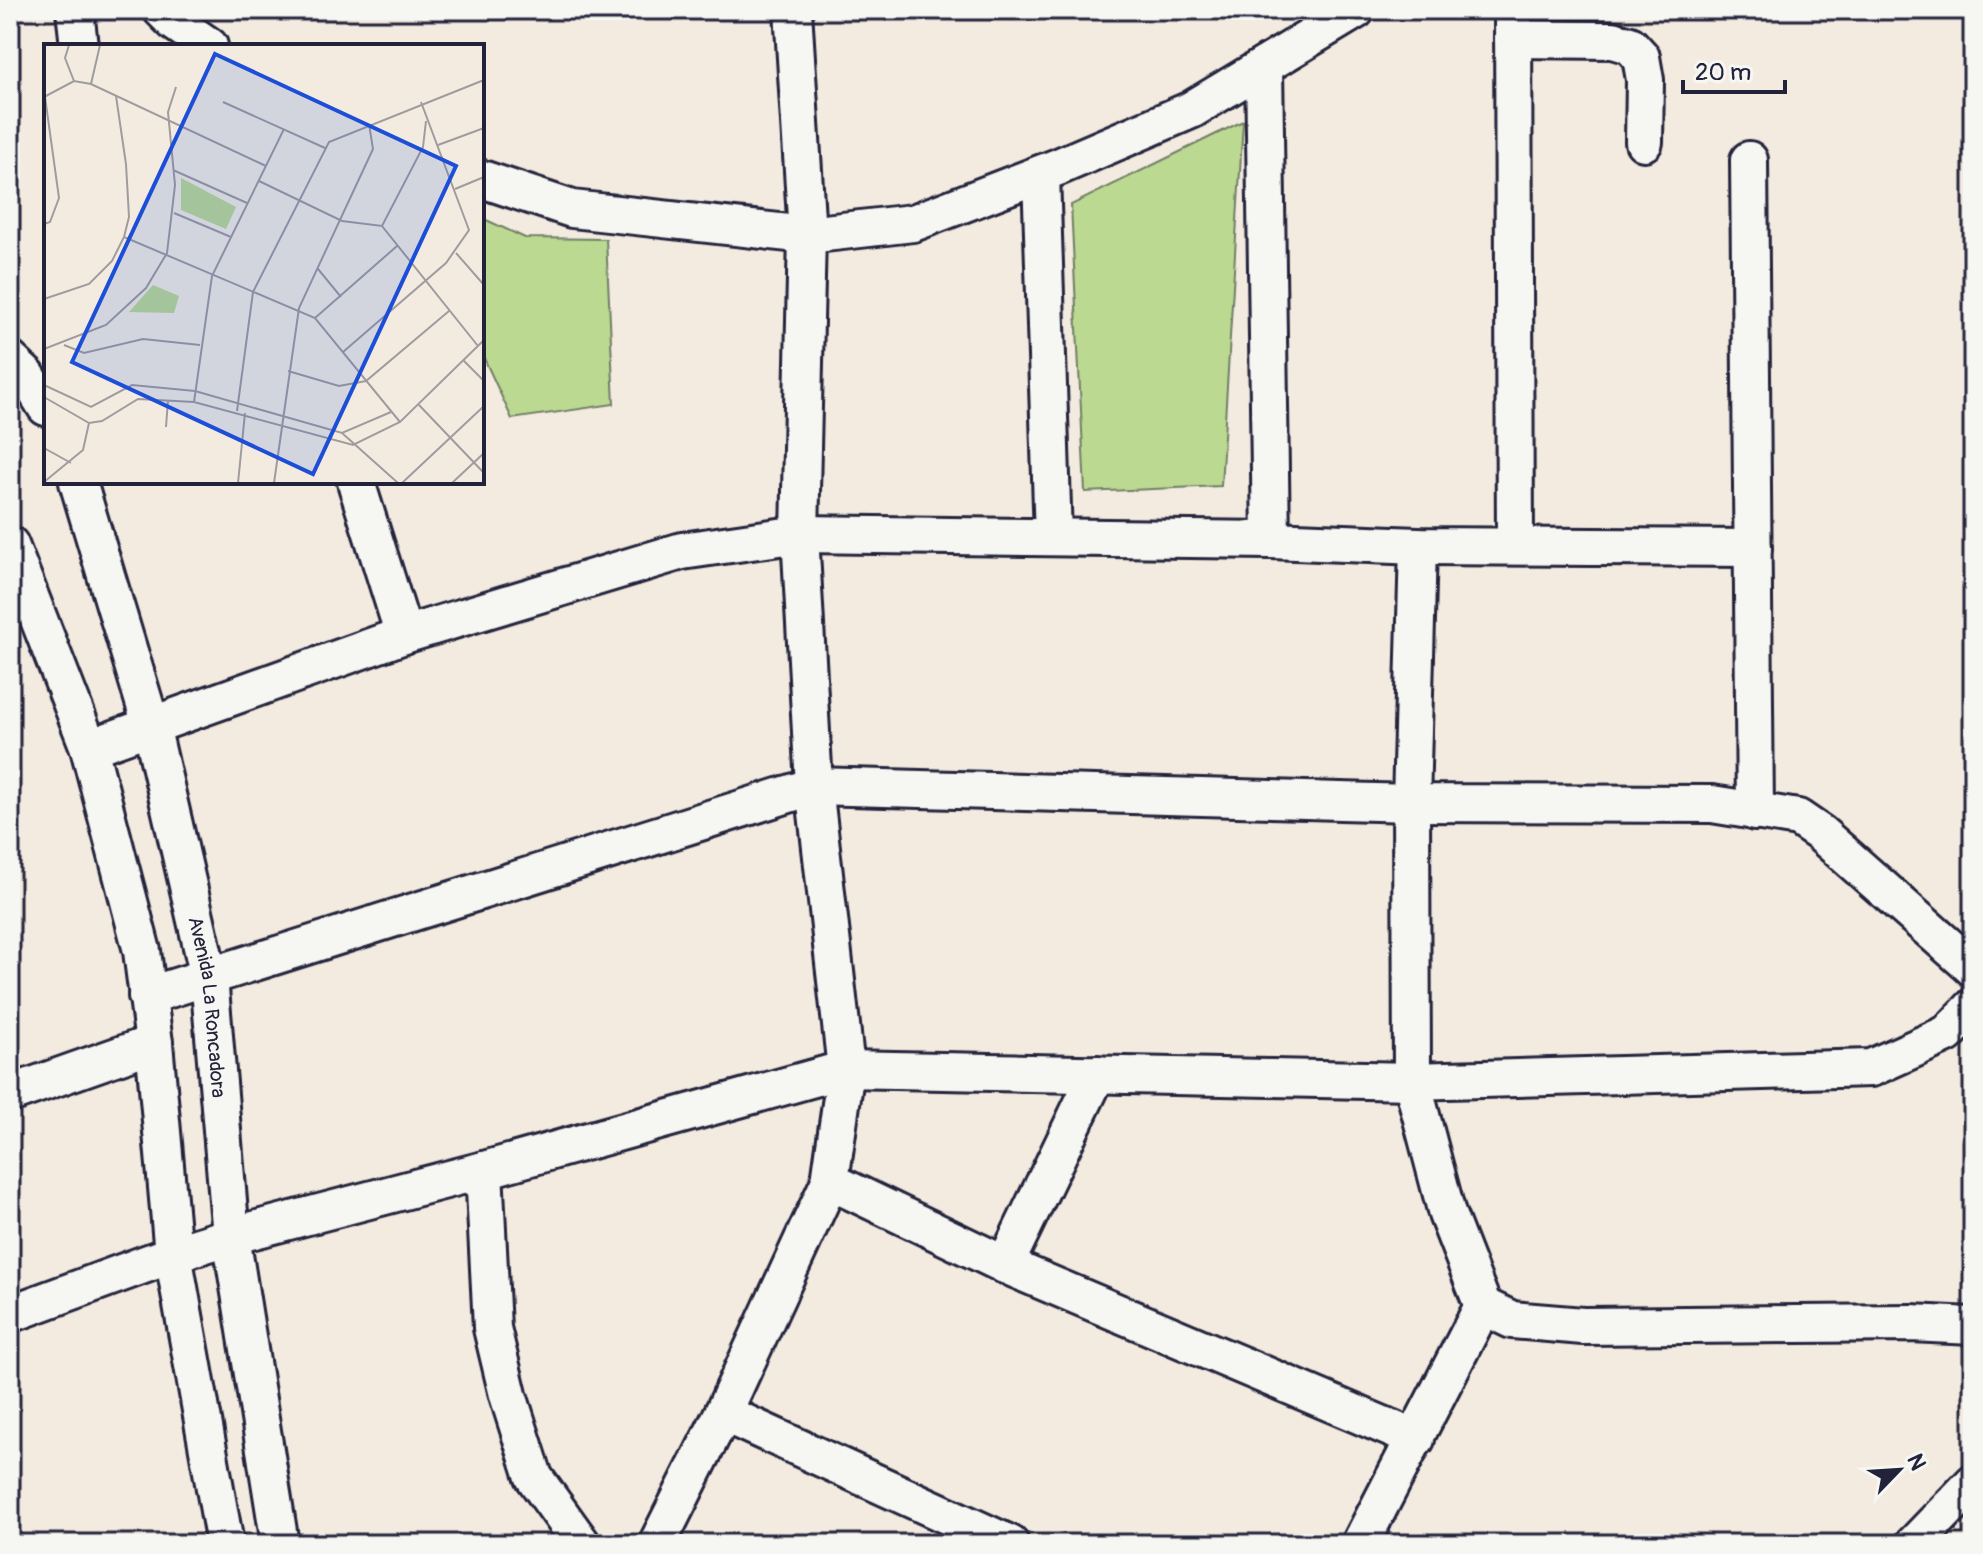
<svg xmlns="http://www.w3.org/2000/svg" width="1983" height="1554" viewBox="0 0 1983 1554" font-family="Pangolin,sans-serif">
  <rect width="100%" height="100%" fill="#f3ebe0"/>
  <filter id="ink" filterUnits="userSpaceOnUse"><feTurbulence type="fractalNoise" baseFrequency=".0125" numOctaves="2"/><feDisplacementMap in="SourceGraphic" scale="16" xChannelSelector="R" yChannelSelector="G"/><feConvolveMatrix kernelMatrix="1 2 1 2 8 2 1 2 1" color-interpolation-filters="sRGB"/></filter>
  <g filter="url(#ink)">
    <!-- green -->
    <path fill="#bcd991" stroke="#6f7e66" stroke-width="2" d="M1243,121L1221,486L1085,492L1071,205Z
      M482,218L525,238L606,239L614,404L512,419L482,354Z"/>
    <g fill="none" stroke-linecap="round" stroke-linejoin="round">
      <!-- minor casing -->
      <g stroke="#22223b" stroke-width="42">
        <g id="minor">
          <path d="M75,10L79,46"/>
          <path d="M162,10L174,22L209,46"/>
          <path d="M1513,10L1515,545"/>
          <path d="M1513,39L1613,40L1630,45L1641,57L1645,80L1644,142"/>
          <path d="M1264,66L1271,540"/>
          <path d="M1749,160L1755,812"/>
          <path d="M1041,174L1053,537"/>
          <path d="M482,179L572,209L807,235L913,223L1058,167L1191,110L1356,10"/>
          <path d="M10,360L27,376L46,407"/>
          <path id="s1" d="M78,482L151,725L209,977L231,1236L280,1544"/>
          <path d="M356,482L404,635"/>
          <path d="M10,545L89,748L142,951L154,1043L173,1254L225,1544"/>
          <path d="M1418,546L1411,803L1412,1081L1447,1214L1483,1306L1512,1320L1583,1326L1911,1323L1973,1326"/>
          <path d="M89,748L404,635L682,551L800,534L1271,540L1418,546L1753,548"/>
          <path d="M147,996L814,786L1411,803L1712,804L1798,818L1820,833L1973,968"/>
          <path d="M10,1094L154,1043"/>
          <path d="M484,1170L492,1328L508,1395L534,1477L582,1544"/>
          <path d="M830,1181L1005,1265L1416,1439"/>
          <path d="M1005,1265L1097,1074"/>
          <path d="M10,1314L173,1254L231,1236L484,1170L846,1069L1412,1081L1871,1068L1947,1034L1973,1007"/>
          <path d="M723,1413L1010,1544"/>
          <path d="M657,1544L723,1413L830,1181L846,1069L814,786L800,534L807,235L793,10"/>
          <path d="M1360,1544L1483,1306"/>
          <path d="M1914,1544L1973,1483"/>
        </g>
      </g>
      <!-- minor -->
      <use href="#minor" stroke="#f6f6f2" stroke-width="36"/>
    </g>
  </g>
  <g text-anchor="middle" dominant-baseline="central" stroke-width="8" stroke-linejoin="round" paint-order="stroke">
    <!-- street labels -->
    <g font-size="20" fill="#22223b" stroke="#f6f6f2">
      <text stroke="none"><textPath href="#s1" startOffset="542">Avenida La Roncadora</textPath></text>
    </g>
  </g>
  <!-- overview -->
  <g transform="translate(44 44)">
    <rect width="440" height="440" fill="#f3ebe0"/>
    <path d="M137,134L192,163L182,185L137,166ZM109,241L135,252L130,269L85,268Z" fill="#bcd991"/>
    <path fill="none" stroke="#9f9b9e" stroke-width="2" d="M25,1L21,14L30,37M47,40L56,1M0,53L30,37L47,40L222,122M179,58L281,104M394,101L440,84M129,126L203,159M215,137L298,177L338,182L379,103L382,77M411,145L440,133M130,169L187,193M0,180L6,178L15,154L1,53M338,182L434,302M80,193L271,274L356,378M412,209L440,241M274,225L297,253M0,255L45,240L68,217L80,193L85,173L82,120L72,52M271,274L353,202M20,301L40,309L99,295L156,301M0,305L62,281L102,244L123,209L131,141L124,68L132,43M299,308L402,219L425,186L377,58M419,316L440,337M244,327L295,342L322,337L405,267M0,341L47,363L88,341L151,347L298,389L347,368M0,353L45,379L58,377L94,355L150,358L309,401L356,378L440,296M150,358L168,232L240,85M375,361L440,429M193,367L209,248L285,98L440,36M122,383L124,356M298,389L354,439M0,404L27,419M0,438L39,406L45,379M194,439L201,369M230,439L255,264L329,105L325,80M358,439L440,362M408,439L440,409"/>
    <path fill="#1d4ed8" fill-opacity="0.15" stroke="#1d4ed8" stroke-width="4" d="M171,10L412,122L269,430L28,318Z"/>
    <rect width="440" height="440" fill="none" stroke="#22223b" stroke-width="4"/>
  </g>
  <!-- margin -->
  <rect width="1983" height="1554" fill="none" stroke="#f6f6f2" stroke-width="40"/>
  <rect x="20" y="20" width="1943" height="1514" fill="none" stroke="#22223b" stroke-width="3" filter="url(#ink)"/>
  <!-- north arrow -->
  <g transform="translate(1899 1470) rotate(65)" stroke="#f6f6f2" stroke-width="6" paint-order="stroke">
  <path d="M0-6L14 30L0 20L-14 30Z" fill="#22223b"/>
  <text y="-12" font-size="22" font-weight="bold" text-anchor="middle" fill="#22223b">N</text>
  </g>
  <!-- scale -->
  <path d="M1683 80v12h102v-12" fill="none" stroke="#22223b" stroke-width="4"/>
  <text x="1695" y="80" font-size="24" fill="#22223b" stroke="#f6f6f2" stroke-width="6" paint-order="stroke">20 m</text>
</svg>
